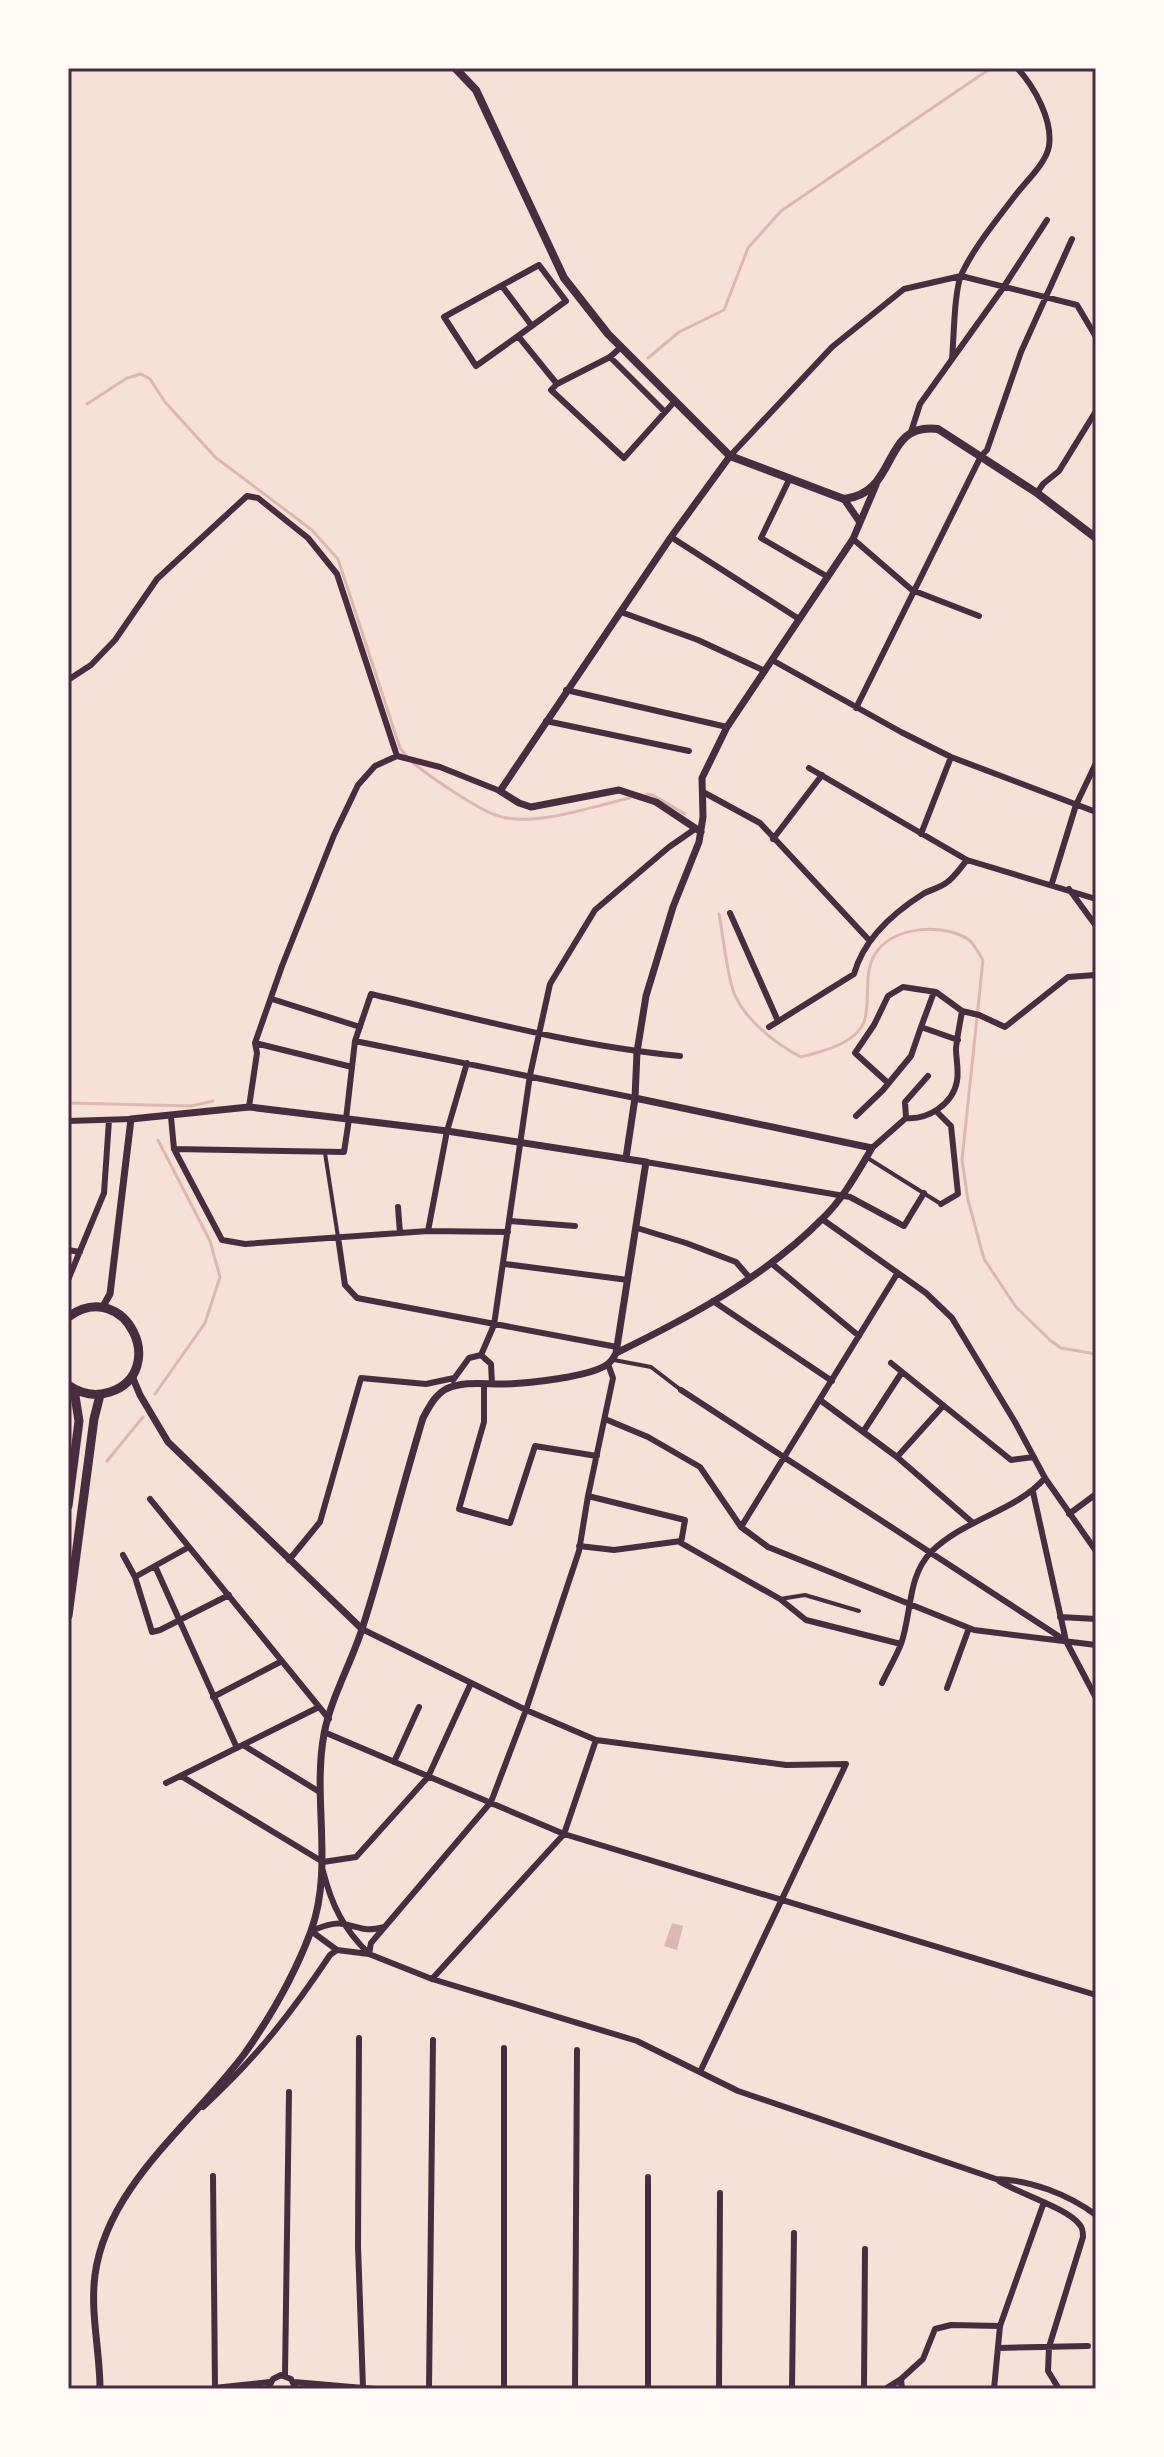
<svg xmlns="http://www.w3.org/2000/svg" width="1164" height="2457" viewBox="0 0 1164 2457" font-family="'Asap Condensed',sans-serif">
  <rect width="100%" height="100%" fill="#f7e1d7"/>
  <!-- water -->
  <path fill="#dcb8b0" d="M672,1923L683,1926L677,1950L664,1946Z"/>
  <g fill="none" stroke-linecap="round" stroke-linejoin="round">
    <!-- stream -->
    <path stroke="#dcb8b0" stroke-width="3" d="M648,358L679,332L724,310L748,248L781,211L991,68
      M87,404L127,378L141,374L150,379L165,402L215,457L312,530L338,559L400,748L407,757
      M412,762C429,776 482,813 502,817C538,826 594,806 630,798
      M647,794L653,795L685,814
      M719,914C723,934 727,976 734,993C745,1020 776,1044 801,1057C821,1052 855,1044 864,1022C872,999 861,971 878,950C897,926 945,923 969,940C975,945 979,954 983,960L962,1160L968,1200L984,1259L1016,1307L1051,1341L1061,1348L1096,1354
      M68,1103L191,1106L213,1101
      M155,1394L205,1323L220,1277L210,1241L158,1140
      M107,1461L143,1417"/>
    <!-- pedestrian -->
    <path stroke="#4a2c40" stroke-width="4" d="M325,1153L338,1237
      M866,1157L941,1204
      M614,1360L651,1367L681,1390
      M780,1599L805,1595L859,1611"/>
    <!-- minor -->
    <path stroke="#4a2c40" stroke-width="6" d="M502,286L532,326
      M518,336L476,366L444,317L539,265L566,301L518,336L557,384
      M621,347L610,357L557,384L551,390L624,458L675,401
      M610,357L665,412
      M952,359C954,338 954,289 962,273C975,246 996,221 1014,197C1025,182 1046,164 1049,146C1053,120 1034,86 1017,68
      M911,432L920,404L1003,288L1047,220
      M730,456L832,347L904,289L961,276L1077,305L1096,337
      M789,480L761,538L828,577
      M1037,493L1043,484L1059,471L1096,411
      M671,537L799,619
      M853,539L912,590L979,616
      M621,612L698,640L765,671
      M772,660L901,732L951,757L1096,812
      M68,680L91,665L115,640L157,579L247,496L258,498L308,538L337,574L397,756
      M566,690L727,727
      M856,708L981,456L987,450L1021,352L1072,239
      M546,721L689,751
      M809,768L967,860L1096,899
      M703,792L760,823L869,940
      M921,834L951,757
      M773,839L822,775
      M1052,883L1076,805L1096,763
      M1069,889L1096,926
      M730,913L778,1021
      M272,999L360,1027
      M769,1027L854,974C864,938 893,913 923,894C930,890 939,888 946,883C954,878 961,867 967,860
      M921,1027L934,992
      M355,1041L635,1098
      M255,1043L352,1067
      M888,1083L855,1053L874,1025L888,996L903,987L936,992L962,1011L979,1015L1005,1027L1068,977L1096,975
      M249,1107L257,1053L255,1043L282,966L334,835L358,785L375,766L397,756L440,767L500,791
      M936,1111L951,1126L958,1194L941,1204
      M856,1116L883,1090L911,1056L921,1027L958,1040
      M171,1117L174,1149L222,1240L245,1244L428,1231L508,1232
      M906,1118L905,1102L928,1076
      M346,1119L355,1041L371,994C473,1018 575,1046 680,1056
      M68,1121L131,1119
      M872,1148L906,1118C928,1120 953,1104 957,1081C959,1070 956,1059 956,1049C957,1036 960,1024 962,1011
      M174,1149L344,1152L349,1119
      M646,1162L850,1197L904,1226L924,1193
      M398,1207L400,1233
      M822,1219L926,1293L952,1318L1015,1422L1045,1478L1096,1551
      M510,1221L575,1226
      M637,1228L686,1243L736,1262L749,1277
      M428,1231L447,1131L467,1063
      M338,1237L345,1285L357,1298L617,1347
      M68,1250L80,1252
      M771,1263L859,1336
      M505,1264L628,1280
      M68,1280L104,1193L109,1120
      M713,1301L832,1381
      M481,1355L494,1325L530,1075L550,984L595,910L669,847L695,829
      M481,1355L491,1364L492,1384
      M891,1363L1011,1460L1034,1457
      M453,1380L469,1358L481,1355
      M484,1384V1422L459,1509L510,1523L535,1446L597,1456
      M681,1390L1063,1639
      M820,1400L897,1457L973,1523
      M605,1419L648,1437L700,1467L741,1527L768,1547L974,1630L1096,1645
      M863,1432L902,1372
      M897,1457L943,1406
      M1033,1492L1066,1641L1096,1698
      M588,1496L685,1520L681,1543L780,1599L806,1620L901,1644
      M150,1499L329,1719
      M1069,1514L1096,1494
      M741,1527L897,1274
      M579,1546L614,1550L681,1541
      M123,1555L135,1577L152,1632L160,1630L229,1595
      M289,1560L320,1522L361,1378L426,1384L454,1378
      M155,1566L237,1748
      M135,1577L189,1547
      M1060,1617L1096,1619
      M362,1629L526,1710L596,1740L786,1765L846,1764L700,2072
      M882,1683C888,1670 896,1657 901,1644C912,1613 907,1577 931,1552C964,1519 1015,1512 1045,1478
      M947,1688L969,1628
      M213,1697L282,1661
      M324,1732L564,1834L1096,1995
      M243,1745L318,1791
      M394,1762L419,1707
      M181,1776L323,1862L356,1857L428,1777L471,1683
      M166,1783L319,1707
      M323,1871C332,1906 343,1928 369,1954
      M311,1931L337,1950L369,1954L432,1979L637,2041L738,2091L996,2179C1030,2180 1068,2194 1096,2215
      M311,1931C321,1927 333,1922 344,1924C362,1928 365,1932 384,1927
      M369,1954L371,1943L491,1802L526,1710L579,1551L588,1496L613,1378L608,1364
      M432,1979L564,1834L596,1740
      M359,2038L358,2246L363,2388
      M504,2048V2389
      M203,2107C256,2058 290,2015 330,1955L337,1950
      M213,2176L215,2388
      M999,2181C1017,2193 1068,2208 1080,2225C1083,2228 1083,2234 1083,2237L1049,2347L1048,2371L1059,2389
      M1000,2326L1044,2202
      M998,2348L1088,2346
      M285,2376L289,2092
      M294,2382L375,2389
      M214,2388L270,2382
      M268,2389L273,2379L281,2375L291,2379L296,2389
      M429,2389L433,2040
      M575,2389L577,2050
      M648,2389V2177
      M719,2389L720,2193
      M792,2389L794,2233
      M864,2389L865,2249
      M885,2389L901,2379
      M902,2389L901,2379L923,2359L935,2329L951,2325L1000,2326L994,2389"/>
    <!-- tertiary -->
    <path stroke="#4a2c40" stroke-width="7" d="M844,499L859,521
      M701,832L656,802L619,790L531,807L519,803L500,791L671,537L730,456
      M626,1158L635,1098L637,1052L646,996L673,907L699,842L703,817L702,778L727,727L853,539L876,485
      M616,1353C688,1318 765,1277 822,1219C843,1199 857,1173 872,1148L635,1098
      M132,1376L140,1395L168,1442L362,1629
      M100,2389C100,2351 90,2313 95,2275C107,2185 194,2122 245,2053C271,2016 295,1974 311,1931C334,1867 312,1800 324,1734C331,1697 352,1662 363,1626C385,1557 402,1487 423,1418C429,1407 435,1395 446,1389C463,1381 483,1384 501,1384C523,1384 594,1377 609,1363C610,1363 616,1354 616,1353L646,1162L447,1131L249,1107L131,1119L110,1294L102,1308"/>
    <!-- secondary -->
    <path stroke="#4a2c40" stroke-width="8" d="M455,68L476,90L564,278L608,334L730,456L844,499C900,493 880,422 938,429L1037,493L1096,538"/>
    <!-- primary -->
    <path stroke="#4a2c40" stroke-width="9" d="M68,1317C126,1276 170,1372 110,1392C95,1397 81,1394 68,1385
      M68,1506L79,1421L74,1390
      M68,1616L94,1419L100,1395"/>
  </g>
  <!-- border -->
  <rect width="1164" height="2457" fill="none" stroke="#fffaf5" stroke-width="140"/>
  <rect x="70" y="70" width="1024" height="2317" fill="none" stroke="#4a2c40" stroke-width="3"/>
</svg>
